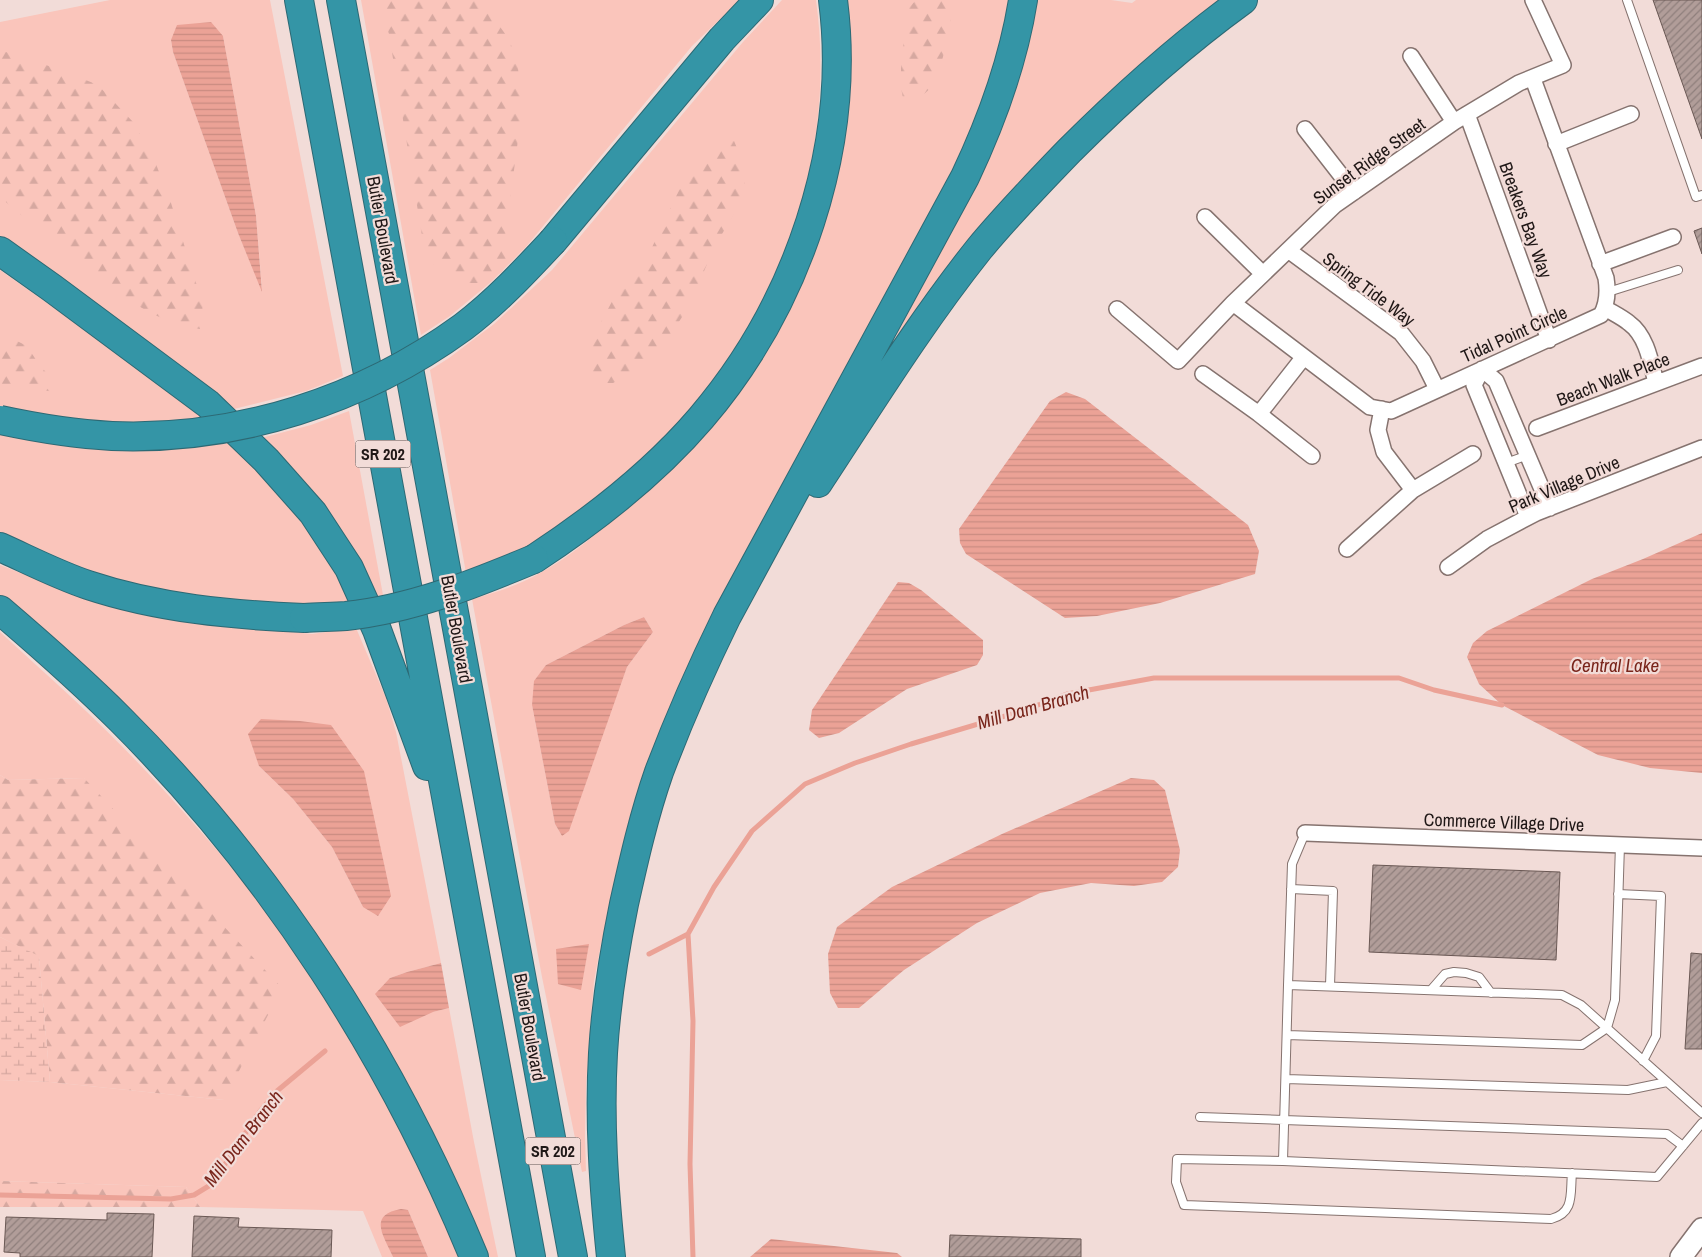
<svg xmlns="http://www.w3.org/2000/svg" width="1702" height="1257" viewBox="0 0 1702 1257" font-family="'Archivo Narrow',sans-serif">
  <defs>
    <pattern id="forest-firs" width="22" height="20" patternUnits="userSpaceOnUse" patternTransform="scale(1.25)"><rect width="22" height="20" fill="#fac5bb"/><path d="M5 1l3.5 6h-7zM16 11l3.5 6h-7z" fill="#d6a8a0"/></pattern>
    <pattern id="wetland-marsh" width="20" height="14" patternUnits="userSpaceOnUse" patternTransform="scale(1.25)"><rect width="20" height="14" fill="#fac5bb"/><path d="M1 5h8M5 5V1M11 12h8M15 12V8" fill="none" stroke="#d6a8a0"/></pattern>
    <pattern id="water-rules" width="6" height="5" patternUnits="userSpaceOnUse" patternTransform="scale(1.25)"><rect width="6" height="5" fill="#eba296"/><path d="M0 2.5h6" fill="none" stroke="#c98b81"/></pattern>
    <pattern id="building-hatch" width="6" height="6" patternUnits="userSpaceOnUse" patternTransform="scale(1.25)"><rect width="6" height="6" fill="#b19d99"/><path d="M-1 1l2-2M0 6l6-6M5 7l2-2" fill="none" stroke="#8f7f7c"/></pattern>
  </defs>
  <rect width="100%" height="100%" fill="#f2dcd8"/>
  <!-- green -->
  <path fill="#fac5bb" fill-rule="evenodd" d="M110,0H270L343,376L306,391L226,411L0,244V22ZM223,36L256,216L262,289L238,233L173,52L171,40Z
    M361,0H740L692,46L525,248L491,282L473,297L450,316L421,335Z
    M782,0H816C837,151 784,303 686,417C663,444 635,467 608,489C579,513 549,536 516,554C501,562 482,567 466,573L430,370L449,358L494,324L552,270L743,42Z
    M842,0H1009L1000,48L993,75L963,151L626,850L601,944L594,981L586,1084L585,1137L586,1171L582,1172L542,977L472,599C495,593 519,585 540,573C597,542 646,487 691,441C715,416 743,392 761,362C790,315 811,265 826,213ZM644,617L653,632L627,667L562,836L555,824L532,705L546,665L624,625Z
    M1034,0H1111L1132,3L1136,0H1234L1210,17L879,369L988,160L1006,116L1020,76Z
    M0,270L178,395L244,447L305,521L352,600L311,606L197,598L133,586L93,572L0,532Z
    M349,411L383,595L370,597L261,438L311,425Z
    M0,565L90,600L144,615L192,622L312,634L356,628L386,698L396,732L441,963L407,972L390,978L433,1012L449,1008L474,1142L498,1257H478L336,976L0,600ZM259,766L364,771L363,907L332,847L293,799Z
    M0,632C48,676 98,720 143,768C200,828 258,896 305,965C367,1055 416,1157 460,1257H428L408,1210L381,1229L393,1257H382L363,1211L200,1207L186,1187L0,1181V1080L50,1082L224,1100L84,778L8,780L0,775Z"/>
  <!-- forest -->
  <path fill="url(#forest-firs)" d="M378,0H489L484,5L506,35L516,55L523,102L505,238L506,263L502,272L482,283H462L433,264L423,242L389,34Z
    M916,0H944L952,7C952,24 941,74 931,87C924,96 914,100 904,103L901,88V66L907,10Z
    M0,50L61,70L98,85L133,122L154,159L171,203L203,305L200,329C172,326 140,309 117,291C105,282 94,271 82,261C54,240 26,220 0,197Z
    M734,141L740,155L745,180L742,200L715,246L687,310L660,349L642,368L613,383H593L590,354L601,322L616,294L647,258L679,190L698,167L723,143Z
    M0,337L13,339L27,346L38,363L56,384L54,392L37,389L0,388Z
    M0,775L8,780L84,778L282,988L224,1100L50,1082L39,957L0,937Z
    M0,1181L186,1187L200,1207H0Z"/>
  <!-- wetland -->
  <path fill="url(#wetland-marsh)" d="M0,937L39,956L50,1082L0,1080Z"/>
  <!-- water -->
  <path fill="url(#water-rules)" d="M211,22L223,36L256,216L262,292L238,233L173,52L171,40L177,25Z
    M1066,392L1085,399L1248,525L1259,551L1255,574L1160,603L1097,616L1065,618L966,554L960,543L959,529L1050,401Z
    M1702,533V773L1650,768L1598,755L1502,705L1479,684L1467,657L1473,643L1487,631L1592,579L1643,559Z
    M898,582L909,583L921,590L983,640V655L977,665L907,689L839,733L819,738L809,730L812,710Z
    M644,617L653,632L627,667L569,831L562,836L555,824L532,705L534,681L546,665L624,625Z
    M261,719L300,721L331,725L364,771L391,896L378,916L363,907L332,847L293,799L259,766L248,734Z
    M1131,778L1154,780L1165,790L1180,850L1178,867L1162,882L1134,886L1091,883L1040,893L977,923L904,970L859,1008H838L830,993L828,954L837,927L892,887L1002,834Z
    M589,944L581,990L558,984L556,949Z
    M441,963L449,1008L433,1012L400,1027L375,994L390,978L407,972Z
    M401,1209L408,1210L428,1257H393C384,1236 367,1215 401,1209Z
    M771,1239L897,1253L902,1257H750Z"/>
  <g fill="none" stroke-linecap="round" stroke-linejoin="round">
    <!-- stream -->
    <path stroke="#eba296" stroke-width="5" d="M688,934L693,1021L690,1164L693,1257
      M649,954L688,934L714,887L752,831L805,784L855,763L911,744L1025,710L1067,694L1154,678H1399L1434,690L1502,705
      M0,1195L171,1199L194,1195L212,1184L260,1111L277,1091L325,1051"/>
  </g>
  <!-- building -->
  <path fill="url(#building-hatch)" stroke="#6a5854" d="M1653,0H1702V139Z
    M1702,228V254L1694,231Z
    M1373,865L1560,872L1556,960L1369,952Z
    M1691,953L1702,954V1049H1685Z
    M107,1213L154,1214L152,1257H20V1253L4,1252L6,1217L107,1220Z
    M194,1216L239,1218L238,1227L332,1230L331,1257H192Z
    M950,1235L1081,1239V1257H949Z"/>
  <g fill="none" stroke-linecap="round" stroke-linejoin="round">
    <!-- service casing -->
    <g stroke="#86736f" stroke-width="10">
      <path id="service" d="M1627,0L1696,197L1702,195
        M1608,292L1678,270
        M1506,463L1528,455
        M1305,833L1292,864L1288,985L1562,995L1581,1005L1702,1113
        M1291,889L1333,891L1330,986
        M1618,894L1661,896L1656,1036L1643,1061
        M1288,985L1283,1161L1657,1177L1702,1123
        M1431,990L1445,974L1454,972L1466,973L1479,977L1491,993
        M1287,1035L1582,1045L1607,1028L1615,1000L1620,845
        M1286,1079L1628,1090L1667,1082
        M1200,1117L1667,1134L1683,1146
        M1283,1161L1177,1159L1176,1182L1184,1205L1551,1219C1575,1213 1570,1193 1572,1173"/>
    </g>
    <!-- minor casing -->
    <g stroke="#86736f" stroke-width="18">
      <path id="minor" d="M1411,56L1454,122
        M1467,114L1549,340
        M1305,129L1354,192
        M1556,144L1631,114
        M1205,217L1263,274
        M1288,250L1401,333L1423,361L1437,389
        M1600,264L1673,237
        M1233,303L1370,407L1391,411L1601,315C1608,303 1608,291 1606,278L1533,79
        M1605,308C1613,313 1622,317 1629,323C1647,336 1651,363 1656,383
        M1117,309L1178,361L1233,303L1335,205L1454,122L1519,83L1563,65L1533,0
        M1482,369L1474,385L1528,517
        M1482,369L1496,381L1550,508
        M1203,374L1259,414L1312,456
        M1382,409L1378,430L1384,452L1413,490
        M1259,414L1303,358
        M1537,428L1702,366
        M1347,549L1413,490L1473,454
        M1448,567L1487,539L1536,513L1702,448
        M1305,833L1702,848"/>
    </g>
    <!-- secondary casing -->
    <g stroke="#86736f" stroke-width="24">
      <path id="secondary" d="M1681,1257L1702,1229"/>
    </g>
    <!-- motorway casing -->
    <g stroke="#2d6974" stroke-width="30">
      <path id="motorway" d="M299,0L531,1257
        M341,0L573,1257
        M553,241L722,39L759,0
        M0,251L52,288L208,404L266,460L313,513L349,568L377,630L427,766
        M818,483C870,404 920,323 979,249C1007,215 1038,183 1069,151C1124,96 1181,45 1243,0
        M0,547C29,560 58,575 88,585C157,608 232,615 304,618
        M534,559C595,519 654,473 701,418C797,306 852,147 833,0
        M0,610C41,645 82,681 121,720C273,872 392,1058 474,1257
        M611,1257C604,1189 599,1121 603,1053C606,1003 614,953 624,904C634,859 644,815 659,772C679,719 702,667 727,616L965,177C992,120 1013,63 1023,0"/>
    </g>
    <!-- service -->
    <use href="#service" stroke="#fff" stroke-width="8"/>
    <!-- minor -->
    <use href="#minor" stroke="#fff" stroke-width="15"/>
    <!-- secondary -->
    <use href="#secondary" stroke="#fff" stroke-width="21"/>
    <!-- motorway -->
    <use href="#motorway" stroke="#3495a6" stroke-width="28"/>
    <!-- motorway-bridge casing -->
    <g stroke="#2d6974" stroke-width="30" stroke-linecap="butt">
      <path id="motorway-bridge" d="M0,420C37,428 74,434 112,436C237,441 363,400 463,327C496,302 525,271 553,241
        M304,618C318,617 332,617 346,616C412,609 474,584 534,559"/>
    </g>
    <!-- motorway-bridge -->
    <use href="#motorway-bridge" stroke="#3495a6" stroke-width="28"/>
  </g>
  <g text-anchor="middle" dominant-baseline="central" stroke-width="4.5" stroke-linejoin="round" paint-order="stroke">
    <!-- shield labels -->
    <g fill="#f2dcd8" stroke="#5e5250" stroke-width="1">
      <rect x="355.5" y="440.5" width="55" height="27" rx="4"/>
      <rect x="525.5" y="1137.5" width="55" height="27" rx="4"/>
    </g>
    <g font-size="16" font-weight="bold" fill="#1f1716">
      <text x="383" y="454">SR 202</text>
      <text x="553" y="1151">SR 202</text>
    </g>
    <!-- street labels -->
    <g font-size="18" fill="#1f1716" stroke="#f2dcd8">
      <text transform="translate(1369 161) rotate(-36)">Sunset Ridge Street</text>
      <text transform="translate(1526 220) rotate(70)">Breakers Bay Way</text>
      <text transform="translate(383 230) rotate(80)">Butler Boulevard</text>
      <text transform="translate(1369 289) rotate(37)">Spring Tide Way</text>
      <text transform="translate(1514 334) rotate(-24)">Tidal Point Circle</text>
      <text transform="translate(1613 379) rotate(-21)">Beach Walk Place</text>
      <text transform="translate(1564 484) rotate(-23)">Park Village Drive</text>
      <text transform="translate(457 629) rotate(80)">Butler Boulevard</text>
      <text transform="translate(1504 822) rotate(2)">Commerce Village Drive</text>
      <text transform="translate(530 1027) rotate(80)">Butler Boulevard</text>
    </g>
    <!-- water labels -->
    <g font-size="19" font-style="italic" fill="#79251b" stroke="#f2dcd8">
      <text x="1615" y="665">Central Lake</text>
      <text transform="translate(1033 707) rotate(-16)">Mill Dam Branch</text>
      <text transform="translate(243 1138) rotate(-52)">Mill Dam Branch</text>
    </g>
  </g>
</svg>
